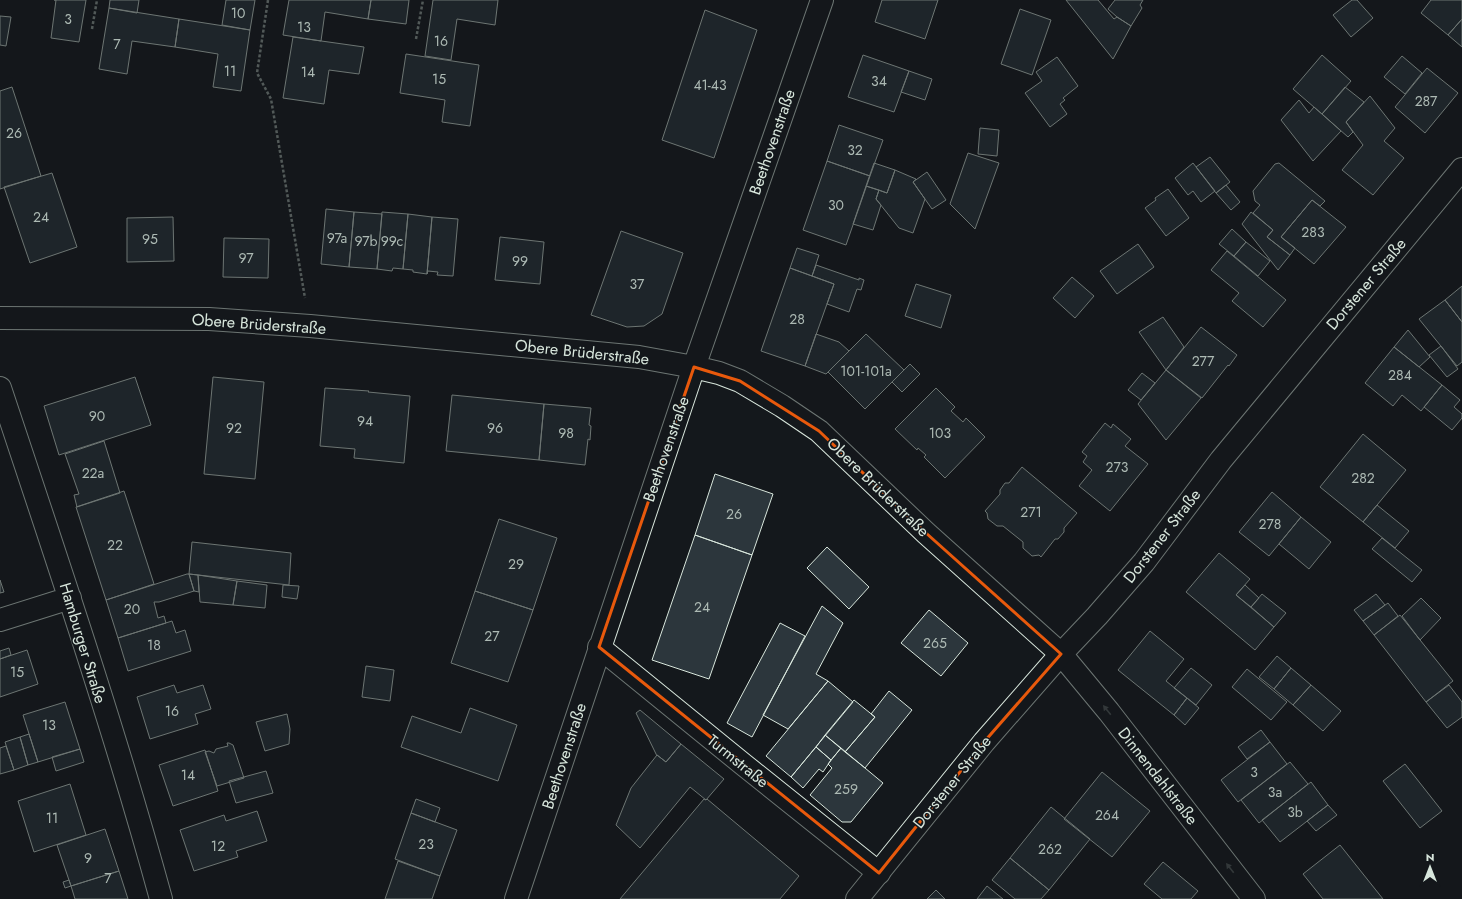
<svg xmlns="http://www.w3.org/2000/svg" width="1462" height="899" viewBox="0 0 1462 899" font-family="Jost,sans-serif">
  <rect width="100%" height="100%" fill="#14181c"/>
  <!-- building -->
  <path fill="#2c363c" stroke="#d8e6dc" d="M54,0H86L79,42L51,38L56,0Z
    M110,0H139L137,13L109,8Z
    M226,0H255L250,30L222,25Z
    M289,0H371L368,19L325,12L321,41L283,35Z
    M371,0H409L406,24L368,19Z
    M433,0H498L495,25L457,19L451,60L425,56Z
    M882,0H938L925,39L875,22Z
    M1066,0H1098L1114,19L1117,17L1131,26L1113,59Z
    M1115,0H1143L1140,5L1142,8L1131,26L1117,17L1108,9Z
    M1352,0H1357L1373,18L1351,37L1333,15Z
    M1431,0H1462V19L1448,35L1421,13Z
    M109,8L179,19L175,47L132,41L127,74L99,69Z
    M1020,9L1051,20L1032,75L1001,64Z
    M705,10L757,30L714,158L662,140Z
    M0,16L11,17L6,46L0,45Z
    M179,19L250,30L241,91L213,87L218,54L175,47Z
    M1462,19V47L1448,35Z
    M293,37L364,47L359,74L329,70L324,104L283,98Z
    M406,54L479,65L470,126L442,122L445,100L400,93Z
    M863,55L909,71L894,112L848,97Z
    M1322,55L1351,81L1322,114L1293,89Z
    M1402,56L1422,73L1405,94L1384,77Z
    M1057,57L1078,86L1063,98L1065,100L1060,104L1067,114L1050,127L1025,93L1042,81L1036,72Z
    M1427,68L1458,93L1425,133L1395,107Z
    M909,71L932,79L925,100L901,92Z
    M12,87L41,176L0,189V91Z
    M1345,87L1364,102L1346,122L1353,132L1348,137L1322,114Z
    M1370,96L1395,128L1384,141L1404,158L1373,195L1342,170L1363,145L1346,122Z
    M1299,100L1309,113L1314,107L1341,131L1313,161L1281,120Z
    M839,125L883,140L870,176L827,161Z
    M980,128L999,130L997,156L978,154Z
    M968,153L999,163L975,229L950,204Z
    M1210,157L1230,182L1216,193L1196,167Z
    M827,161L870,176L846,245L803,230Z
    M874,163L895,170L887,193L866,186Z
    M1193,163L1215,191L1201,202L1193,191L1188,195L1175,178Z
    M1279,163L1325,201L1320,206L1312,200L1281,237L1295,248L1290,255L1267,237L1273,230L1253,213L1260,205L1255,201L1253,191L1275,164Z
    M895,170L916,179L913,182L925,199L913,233L899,228L876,199L879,190L887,193Z
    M927,172L946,200L932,209L913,182Z
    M52,173L77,247L30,263L4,187Z
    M1226,185L1240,202L1231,210L1216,193Z
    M866,186L879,190L876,199L881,205L873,230L853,224Z
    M1168,189L1189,218L1166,236L1145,208L1156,200L1155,198Z
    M1312,200L1346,227L1314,264L1281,237Z
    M326,209L354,212L349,267L321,264Z
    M354,212L382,214L377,269L349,267Z
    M382,212L408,214L403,269L393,268L392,271L377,269Z
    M1251,212L1273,230L1267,237L1290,255L1278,270L1242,224Z
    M408,214L432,217L427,274L413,272V270L403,269Z
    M173,217L174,261L127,262V218Z
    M432,217L458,219L453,276L437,275L438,272L428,271L427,274Z
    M1232,229L1246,242L1234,256L1219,244Z
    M621,231L683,253L662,314L644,326L627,327L591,315Z
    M500,237L544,242L540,284L495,280Z
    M224,238L269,239L268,278L223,277Z
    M1246,242L1270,261L1258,276L1234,256Z
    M1138,244L1154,267L1117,294L1100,271Z
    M797,248L819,255L812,276L790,268Z
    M1227,251L1286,300L1263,327L1232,301L1239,293L1211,270Z
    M816,265L859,280V278L864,280L861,290L857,289L849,312L827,304L834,284L812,276Z
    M790,268L834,284L805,366L761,351Z
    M1072,277L1094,296L1075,318L1053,298Z
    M916,284L951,295L941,328L905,316Z
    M1462,286V322L1445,300Z
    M1445,300L1462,322V362L1457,366L1419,319Z
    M1163,317L1184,347L1166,370L1139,332Z
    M1201,327L1237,355L1229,366L1228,365L1202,398L1166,370Z
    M1408,330L1430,357L1419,367L1394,347Z
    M816,334L839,342L849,351L826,374L805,366Z
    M866,334L904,370L865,409L828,372Z
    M1441,346L1458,369L1447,377L1429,355Z
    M1394,347L1442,385L1421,411L1402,395L1393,406L1365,383Z
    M910,364L920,374L902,392L892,382Z
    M1166,370L1201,398L1166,440L1138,404Z
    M1142,373L1155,383L1141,400L1128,390Z
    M135,377L151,425L59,455L44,406Z
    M213,377L264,382L255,479L204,474Z
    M1442,385L1460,400L1454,407L1462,414V418L1452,430L1424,407Z
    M325,388L369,391L368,392L410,396L404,463L354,458L355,449L320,446Z
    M936,388L955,407L951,411L963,422L966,418L985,437L945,478L924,457L926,455L918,448L917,450L895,429Z
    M452,395L544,404L539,460L446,451Z
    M544,404L591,408L589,425L591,426L590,440L588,439L585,465L539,460Z
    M1105,423L1111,428L1113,424L1131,439L1125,446L1148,464L1110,511L1079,486L1092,470L1083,462L1087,456L1082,452Z
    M1363,434L1406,470L1363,522L1320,487Z
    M104,441L120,493L77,507L74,495L79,494L65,454Z
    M1022,467L1077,513L1064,528V532L1058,539H1055L1041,557L1039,555L1032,556L1023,548V542L1003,526H997L988,519L987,513L985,511L1000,494V490L1005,483H1009Z
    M715,474L773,494L752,555L695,535Z
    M124,491L154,584L106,600L76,507Z
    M1272,492L1301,517L1269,556L1239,532Z
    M1377,505L1409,531L1395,548L1363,522Z
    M1301,517L1331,542L1309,569L1279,544Z
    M499,519L557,538L533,610L475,591Z
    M695,535L752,555L709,679L652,660Z
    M1382,538L1422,570L1412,582L1372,549Z
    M192,542L291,553L289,585L189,574Z
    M827,547L869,587L849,609L807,568Z
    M1219,553L1250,579L1236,595L1274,627L1255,650L1186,592Z
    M187,574H189L194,591L159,602H154L158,618L164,616L166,623L118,638L106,600Z
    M189,574L198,575L199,592L194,591Z
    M198,575L237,581L233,605L200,602Z
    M0,580L4,592L0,593Z
    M237,581L267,585L265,608L233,605Z
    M283,585L299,586L297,599L282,597Z
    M1245,585L1259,598L1251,607L1236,595Z
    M475,591L533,610L508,682L451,663Z
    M1262,594L1286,613L1274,627L1251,607Z
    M1376,594L1385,605L1363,621L1354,610Z
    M1421,598L1441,618L1420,640L1402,616Z
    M1388,603L1398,616L1374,635L1363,621Z
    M822,606L843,623L816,674L828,681L788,729L763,715Z
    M929,610L968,643L941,676L901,643Z
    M1400,615L1453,681L1426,702L1374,635Z
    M172,621L176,633L185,630L191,651L128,671L118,638Z
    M780,623L805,636L752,737L727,723Z
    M1150,631L1184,659L1166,681L1187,698L1174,715L1118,670Z
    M9,648L11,655L0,659V651Z
    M27,650L38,684L0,697V659Z
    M1277,656L1291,668L1274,689L1259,677Z
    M366,666L394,670L390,701L362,697Z
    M1191,668L1212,685L1196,705L1174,688Z
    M1291,668L1311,685L1293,705L1274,689Z
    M1247,669L1287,702L1271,720L1232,687Z
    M828,681L853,702L791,777L766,756Z
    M174,685L177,693L203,685L211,709L195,714L198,724L150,739L137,697Z
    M1311,685L1341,711L1323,731L1293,705Z
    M1449,685L1462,702V717L1447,728L1426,702Z
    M889,691L912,710L865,768L845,752L875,717L871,714Z
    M1187,698L1199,708L1185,725L1174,715Z
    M854,700L875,717L845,752L825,735Z
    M65,702L80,749L38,762L23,715Z
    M470,708L517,725L498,781L401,747L412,716L461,733Z
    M640,710L681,744L666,762L657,755V756L636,713Z
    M287,714L290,729L289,744L265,751L256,722Z
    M1261,730L1270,742L1247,759L1238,747Z
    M29,734L38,762L28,765L20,737Z
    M825,735L841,748L831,760L816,747Z
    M20,737L28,765L14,770L5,742Z
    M1270,742L1287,764L1238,802L1221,780Z
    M227,743H229L233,745L244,778L217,786L205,752L209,751L214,753L216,749L228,746Z
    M681,744L724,779L706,800L690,787L640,848L616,825L631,788L657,755L666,762Z
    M6,746L14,770L0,774V748Z
    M816,747L831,760L823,772L819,769L803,788L791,777Z
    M841,748L883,783L851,822H842L810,795L832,768L828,764Z
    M80,749L84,762L56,771L52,757Z
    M205,750L218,791L173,806L159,765Z
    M1290,762L1308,784L1259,823L1241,800Z
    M1405,764L1442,811L1420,828L1383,781Z
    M266,771L273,793L236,803L229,781Z
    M1102,772L1150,811L1112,857L1064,819Z
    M1311,782L1328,805L1280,842L1262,820Z
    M70,784L86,835L34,852L18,801Z
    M416,799L440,808L435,822L411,813Z
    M704,799L706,800L707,799L799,876L780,899H620Z
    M1328,805L1337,815L1316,831L1307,821Z
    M1051,807L1090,839L1049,890L1010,858Z
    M257,811L267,841L236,851L238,857L194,871L180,830L224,815L226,821Z
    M411,813L457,830L440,876L395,859Z
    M105,829L119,871L71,886L57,845Z
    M1340,845L1383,899H1323L1303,874Z
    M1010,858L1049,890L1041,899H1015L992,880Z
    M398,861L440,876L432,899H385Z
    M1163,862L1198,891L1191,899H1162L1144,884Z
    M119,871L128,899H75L71,886Z
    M69,880L71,886L65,888L63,882Z
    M987,886L1003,899H977Z
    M936,890L945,899H927Z"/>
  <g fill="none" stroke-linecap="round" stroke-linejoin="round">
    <!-- minor casing -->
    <g stroke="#d8e6dc" stroke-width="24">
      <path id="minor" d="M0,318L209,319L310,326L639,357L694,367L719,373L740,381L782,406L819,431L926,533L1061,654L1109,712L1254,899
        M0,388C56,557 114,727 161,899
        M0,620L70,598
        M599,647L744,765L879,873
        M516,899L694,367L822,0"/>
    </g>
    <!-- secondary casing -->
    <g stroke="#d8e6dc" stroke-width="24">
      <path id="secondary" d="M857,899L984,742L1061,654L1097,616L1144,562L1221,460L1462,169"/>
    </g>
    <!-- path -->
    <path stroke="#9da8a2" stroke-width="2.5" stroke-dasharray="3 2" stroke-linecap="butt" d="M268,0L257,73L271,99L305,298
      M92,29L97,0
      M416,39L423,0"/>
    <!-- minor -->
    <use href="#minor" stroke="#14181c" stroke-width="22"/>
    <!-- secondary -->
    <use href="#secondary" stroke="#14181c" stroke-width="22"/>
  </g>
  <!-- one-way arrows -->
  <defs><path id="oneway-solid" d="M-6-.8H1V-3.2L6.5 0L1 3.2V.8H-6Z"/></defs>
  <g fill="#59605f">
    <use href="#oneway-solid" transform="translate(1107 710) rotate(-129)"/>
    <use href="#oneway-solid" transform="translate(1230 868) rotate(-128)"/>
  </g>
  <!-- marked area -->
  <path d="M0 0H1462V899H0ZM694,367L740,381L819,431L926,533L1061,654L984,742L879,873L599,647Z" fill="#14181c" fill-opacity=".55" fill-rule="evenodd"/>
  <path fill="none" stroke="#e8590c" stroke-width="3" stroke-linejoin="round" d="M694,367L740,381L819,431L926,533L1061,654L984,742L879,873L599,647Z"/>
  <g text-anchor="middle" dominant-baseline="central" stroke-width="3" stroke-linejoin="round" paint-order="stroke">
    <!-- number labels -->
    <g font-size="14" fill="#adbab4">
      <text x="238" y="13">10</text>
      <text x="68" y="19">3</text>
      <text x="304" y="27">13</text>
      <text x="441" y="41">16</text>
      <text x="117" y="44">7</text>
      <text x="230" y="71">11</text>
      <text x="308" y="72">14</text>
      <text x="439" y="79">15</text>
      <text x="879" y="81">34</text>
      <text x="710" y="85">41-43</text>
      <text x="1426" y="101">287</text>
      <text x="14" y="133">26</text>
      <text x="855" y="150">32</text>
      <text x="836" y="205">30</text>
      <text x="41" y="217">24</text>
      <text x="1313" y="232">283</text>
      <text x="337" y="238">97a</text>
      <text x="150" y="239">95</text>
      <text x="366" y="241">97b</text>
      <text x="392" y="241">99c</text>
      <text x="246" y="258">97</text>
      <text x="520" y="261">99</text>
      <text x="637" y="284">37</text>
      <text x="797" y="319">28</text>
      <text x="1203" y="361">277</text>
      <text x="866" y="371">101-101a</text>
      <text x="1400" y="375">284</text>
      <text x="97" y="416">90</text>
      <text x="365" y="421">94</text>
      <text x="234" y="428">92</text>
      <text x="495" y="428">96</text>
      <text x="566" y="433">98</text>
      <text x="940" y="433">103</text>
      <text x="1117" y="467">273</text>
      <text x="93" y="473">22a</text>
      <text x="1363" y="478">282</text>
      <text x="1031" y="512">271</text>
      <text x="734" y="514">26</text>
      <text x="1270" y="524">278</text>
      <text x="115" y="545">22</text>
      <text x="516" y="564">29</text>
      <text x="702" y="607">24</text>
      <text x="132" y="609">20</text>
      <text x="492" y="636">27</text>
      <text x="935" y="643">265</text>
      <text x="154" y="645">18</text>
      <text x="17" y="672">15</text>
      <text x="172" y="711">16</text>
      <text x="49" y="725">13</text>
      <text x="1254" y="772">3</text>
      <text x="188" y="775">14</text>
      <text x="846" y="789">259</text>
      <text x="1275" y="792">3a</text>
      <text x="1295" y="812">3b</text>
      <text x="1107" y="815">264</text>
      <text x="52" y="818">11</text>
      <text x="426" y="844">23</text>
      <text x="218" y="846">12</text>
      <text x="1050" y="849">262</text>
      <text x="88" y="858">9</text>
      <text x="108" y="878">7</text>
    </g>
    <!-- street labels -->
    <g font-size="16" fill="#d8e6dc" stroke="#14181c">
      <text transform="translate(772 142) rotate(-71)">Beethovenstraße</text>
      <text transform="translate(1366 284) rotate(-50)">Dorstener Straße</text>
      <text transform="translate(259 324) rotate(4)">Obere Brüderstraße</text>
      <text transform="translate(582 352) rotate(6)">Obere Brüderstraße</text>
      <text transform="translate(666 449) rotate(-71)">Beethovenstraße</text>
      <text transform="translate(878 487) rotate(44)">Obere Brüderstraße</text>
      <text transform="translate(1162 536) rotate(-52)">Dorstener Straße</text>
      <text transform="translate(83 643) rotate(73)">Hamburger Straße</text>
      <text transform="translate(564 756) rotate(-72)">Beethovenstraße</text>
      <text transform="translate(738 761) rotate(39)">Turmstraße</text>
      <text transform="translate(1158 776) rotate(52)">Dinnendahlstraße</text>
      <text transform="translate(952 782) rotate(-51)">Dorstener Straße</text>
    </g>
  </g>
  <!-- north arrow -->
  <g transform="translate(1430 867)" stroke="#14181c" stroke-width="3" paint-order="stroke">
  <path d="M0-3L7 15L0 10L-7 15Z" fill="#d8e6dc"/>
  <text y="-6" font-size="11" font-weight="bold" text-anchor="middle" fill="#d8e6dc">N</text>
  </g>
</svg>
